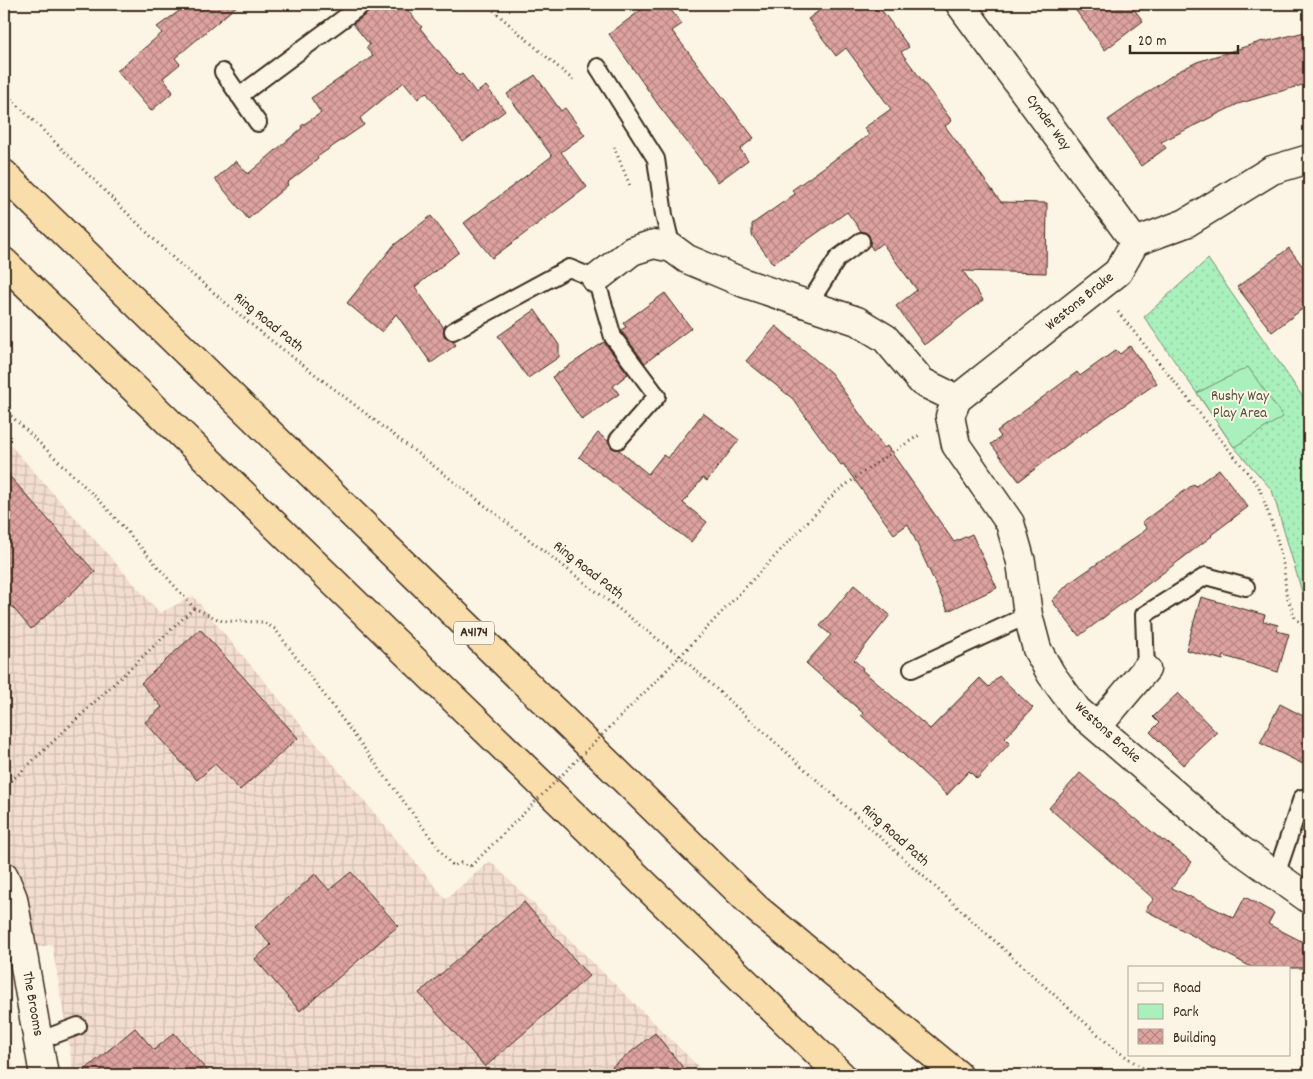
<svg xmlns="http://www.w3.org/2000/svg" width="1313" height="1079" viewBox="0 0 1313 1079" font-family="Dekko,sans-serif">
  <defs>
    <pattern id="industrial-grid" width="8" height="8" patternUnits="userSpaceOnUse" patternTransform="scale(1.25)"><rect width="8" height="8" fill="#f3dcd0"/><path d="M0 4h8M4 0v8" fill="none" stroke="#d1bdb2"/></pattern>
    <pattern id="grass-dots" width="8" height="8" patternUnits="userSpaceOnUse" patternTransform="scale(1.25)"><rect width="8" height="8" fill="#a9f0bc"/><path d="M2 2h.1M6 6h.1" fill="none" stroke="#92cea1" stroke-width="1.8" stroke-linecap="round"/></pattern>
    <pattern id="building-cross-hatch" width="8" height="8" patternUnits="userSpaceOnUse" patternTransform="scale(1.25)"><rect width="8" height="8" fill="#dea3a0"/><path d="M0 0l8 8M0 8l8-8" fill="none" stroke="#b58582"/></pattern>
  </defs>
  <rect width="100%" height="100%" fill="#fcf5e5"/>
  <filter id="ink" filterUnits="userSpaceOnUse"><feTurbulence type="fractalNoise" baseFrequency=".02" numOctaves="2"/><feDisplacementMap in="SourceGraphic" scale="10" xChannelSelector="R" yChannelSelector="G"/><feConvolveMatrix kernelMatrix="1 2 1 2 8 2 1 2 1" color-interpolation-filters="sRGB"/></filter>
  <g filter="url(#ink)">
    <!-- built -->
    <path fill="#f3dcd0" d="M4,999L14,1075H4Z"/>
    <!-- industrial -->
    <path fill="url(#industrial-grid)" d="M4,438L160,613L193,596L446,899L490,861L707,1075H74L52,944L4,956Z"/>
    <!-- grass -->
    <path fill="url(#grass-dots)" stroke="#728d6d" d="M1208,259L1309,406V558L1302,592L1272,490L1234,447L1144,317Z"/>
    <!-- park -->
    <path fill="#a9f0bc" stroke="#728d6d" d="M1248,367L1283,417L1234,447L1197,393Z"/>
    <!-- building -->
    <path fill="url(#building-cross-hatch)" stroke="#3b2a1e" d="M189,4H239L175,58L180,64L163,78L173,92L151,111L117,71L162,33L157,27Z
      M373,4H402L422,27L420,28L459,76L462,74L476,93L486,86L505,111L463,142L426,92L418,99L404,82L360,118L364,125L317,157L318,159L287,183L288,185L248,219L215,179L236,161L248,174L302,128L301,126L321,113L311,98L373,56L366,48L370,45L353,24L369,12Z
      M649,4H666L682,24L672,31L754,138L740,149L748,160L718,182L659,106L609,34Z
      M828,4H877L909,47L901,52L952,121L945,126L1001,202L1047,203L1046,273L963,271L983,300L924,345L896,306L917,290L882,243L873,250L870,245L869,235L865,232L861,231L847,212L773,264L752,235V224L795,194L792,190L869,135L864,128L891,109L846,48L836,56L808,19Z
      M1071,4H1130L1143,21L1105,50Z
      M1309,31V83L1238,104L1161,142L1166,148L1141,166L1108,120L1177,72L1197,62L1263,41L1264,42Z
      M535,75L561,111L565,108L585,135L561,152L587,187L492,258L464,223L552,156L507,94Z
      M431,216L459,252L415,287L444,328V336L453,341L456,345L431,363L396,314L382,332L347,303L394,245Z
      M1289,248L1309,275V304L1272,332L1237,287Z
      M665,293L691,328L645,363L622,332L621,330L626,327L623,323Z
      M535,310L559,345V357L528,378L498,336Z
      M776,326L831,373L884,448L887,446L954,542L972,534L997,588L948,611L908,524L894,534L843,464L841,465L793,399L746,361Z
      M604,342L628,374L613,386L619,394L582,420L552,377Z
      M1130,346L1157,383L1076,438L1019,481L991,444L1001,437L997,431L1077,372L1080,376L1116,350L1120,354Z
      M703,413L739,440L707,481L703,478L683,503L707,522L691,542L579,457L598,433L608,441L612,448L619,450L648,474L663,455L668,458Z
      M1219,469L1248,507L1211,535L1212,536L1079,636L1052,601L1068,584L1147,529L1142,522L1194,484L1196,486Z
      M4,470L95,572L31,629L4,597Z
      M854,585L890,615L854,660L863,668L862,670L930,729L980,678L989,687L999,676L1033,708L1005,738L1010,743L977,779L969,771L947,795L861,715L863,713L806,663L831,635L820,626Z
      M1201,597L1265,615L1263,621L1278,625L1276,631L1289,634L1278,672L1224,656L1223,660L1186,650Z
      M200,629L298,738L240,790L215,764L197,780L145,722L162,707L141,683Z
      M1178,693L1217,733L1183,765L1150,732L1159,723L1153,717Z
      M1280,704L1309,719V767L1260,743Z
      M1080,773L1134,819L1135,818L1163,841L1164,840L1192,862L1172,888L1234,918L1245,897L1274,913L1268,924L1309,945V968H1253L1145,910L1154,899L1049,808Z
      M351,872L398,926L300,1011L255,959L271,945L255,927L315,874L329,890Z
      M524,902L589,976L485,1067L419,993Z
      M135,1028L154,1050L174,1033L211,1075H79Z
      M655,1033L689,1075H602Z"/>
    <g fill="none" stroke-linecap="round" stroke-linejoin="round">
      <!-- service casing -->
      <g stroke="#3b2a1e" stroke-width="20">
        <path id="service" d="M598,67L656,159L664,215L672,248
          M223,72L258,123
          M239,96L363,4
          M808,305L838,258L861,241
          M453,331L569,268L596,279L613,337L657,396L618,440
          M912,669L1028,615
          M1146,669L1144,615L1206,576L1246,587
          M1276,875L1302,798
          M38,1041L78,1026"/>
      </g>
      <!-- minor casing -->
      <g stroke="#3b2a1e" stroke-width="31">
        <path id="minor" d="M960,4L1135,242
          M1309,159L1272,170L1186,223L1135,242L1118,272L957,399L950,416L956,445L1010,523L1021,562L1028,615L1037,649L1051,674L1077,710L1235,846L1309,899
          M596,279L632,251L654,244L672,248L687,259L744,283L857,321L885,338L922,382L957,399
          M1097,727L1146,669
          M4,876L13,898L44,1075"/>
      </g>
      <!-- trunk casing -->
      <g stroke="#3b2a1e" stroke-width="31">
        <path id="trunk" d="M4,174L757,909L958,1075
          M4,262L841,1075"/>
      </g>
      <!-- path -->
      <path stroke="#3b2a1e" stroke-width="3" stroke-dasharray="1 4" stroke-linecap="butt" d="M486,4L573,80
        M4,92L174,259L259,331L681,657L1113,1048L1153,1075
        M614,147L631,188
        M1118,312L1259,487L1276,535L1284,568L1286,593L1295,618L1309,630
        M4,409L101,502L194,608L222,621L263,622L275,629L449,862L454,866L461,863L471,866
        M663,674L835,493L873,465L921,434
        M4,788L194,608"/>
      <!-- service -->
      <use href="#service" stroke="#fcf5e5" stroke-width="16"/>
      <!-- minor -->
      <use href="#minor" stroke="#fcf5e5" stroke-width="28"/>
      <!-- trunk -->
      <use href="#trunk" stroke="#f9deab" stroke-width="28"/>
      <!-- path-bridge -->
      <path stroke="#3b2a1e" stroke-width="3" stroke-dasharray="1 4" stroke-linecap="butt" d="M471,866L663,674"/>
    </g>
  </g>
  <g text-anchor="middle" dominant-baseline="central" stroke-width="4" stroke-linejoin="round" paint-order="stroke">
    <!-- shield labels -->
    <rect fill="#fcf5e5" stroke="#75675a" stroke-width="1" x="454" y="621.5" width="40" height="23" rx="4"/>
    <g font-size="14" font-weight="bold" fill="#3b2a1e">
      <text x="474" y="633">A4174</text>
    </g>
    <!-- street labels -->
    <g font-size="15" fill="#3b2a1e" stroke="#fcf5e5">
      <text transform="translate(1048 123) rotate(54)">Cynder Way</text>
      <text transform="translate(1080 302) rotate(-39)">Westons Brake</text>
      <text transform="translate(268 323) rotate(39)">Ring Road Path</text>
      <text transform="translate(588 571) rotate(38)">Ring Road Path</text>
      <text transform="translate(1107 733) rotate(42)">Westons Brake</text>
      <text transform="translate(895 836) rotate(42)">Ring Road Path</text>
      <text transform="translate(32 1004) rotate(80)">The Brooms</text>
    </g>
    <!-- park labels -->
    <g font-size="15" fill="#51523e" stroke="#fcf5e5">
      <text x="1240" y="397">Rushy Way<tspan x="1240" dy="17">Play Area</tspan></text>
    </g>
  </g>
  <!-- margin -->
  <rect width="1313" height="1079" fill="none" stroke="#fcf5e5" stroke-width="20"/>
  <rect x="10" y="10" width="1293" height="1059" fill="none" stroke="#3b2a1e" stroke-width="2" filter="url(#ink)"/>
  <!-- legend -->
  <rect x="1128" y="966" width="162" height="90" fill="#fcf5e5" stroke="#afa495"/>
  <rect x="1138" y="983" width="25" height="8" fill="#fcf5e5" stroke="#afa495"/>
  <text x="1173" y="992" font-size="15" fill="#3b2a1e">Road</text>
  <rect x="1138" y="1004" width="25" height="15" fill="#a9f0bc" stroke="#afa495"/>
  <text x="1173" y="1016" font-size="15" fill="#3b2a1e">Park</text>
  <rect x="1138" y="1029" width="25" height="15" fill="url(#building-cross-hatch)" stroke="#afa495"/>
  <text x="1173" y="1042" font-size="15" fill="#3b2a1e">Building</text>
  <!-- scale -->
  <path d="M1130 45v8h108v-8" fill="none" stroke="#3b2a1e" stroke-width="2.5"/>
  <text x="1138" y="45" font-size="15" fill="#3b2a1e" stroke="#fcf5e5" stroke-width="4" paint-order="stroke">20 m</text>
</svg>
